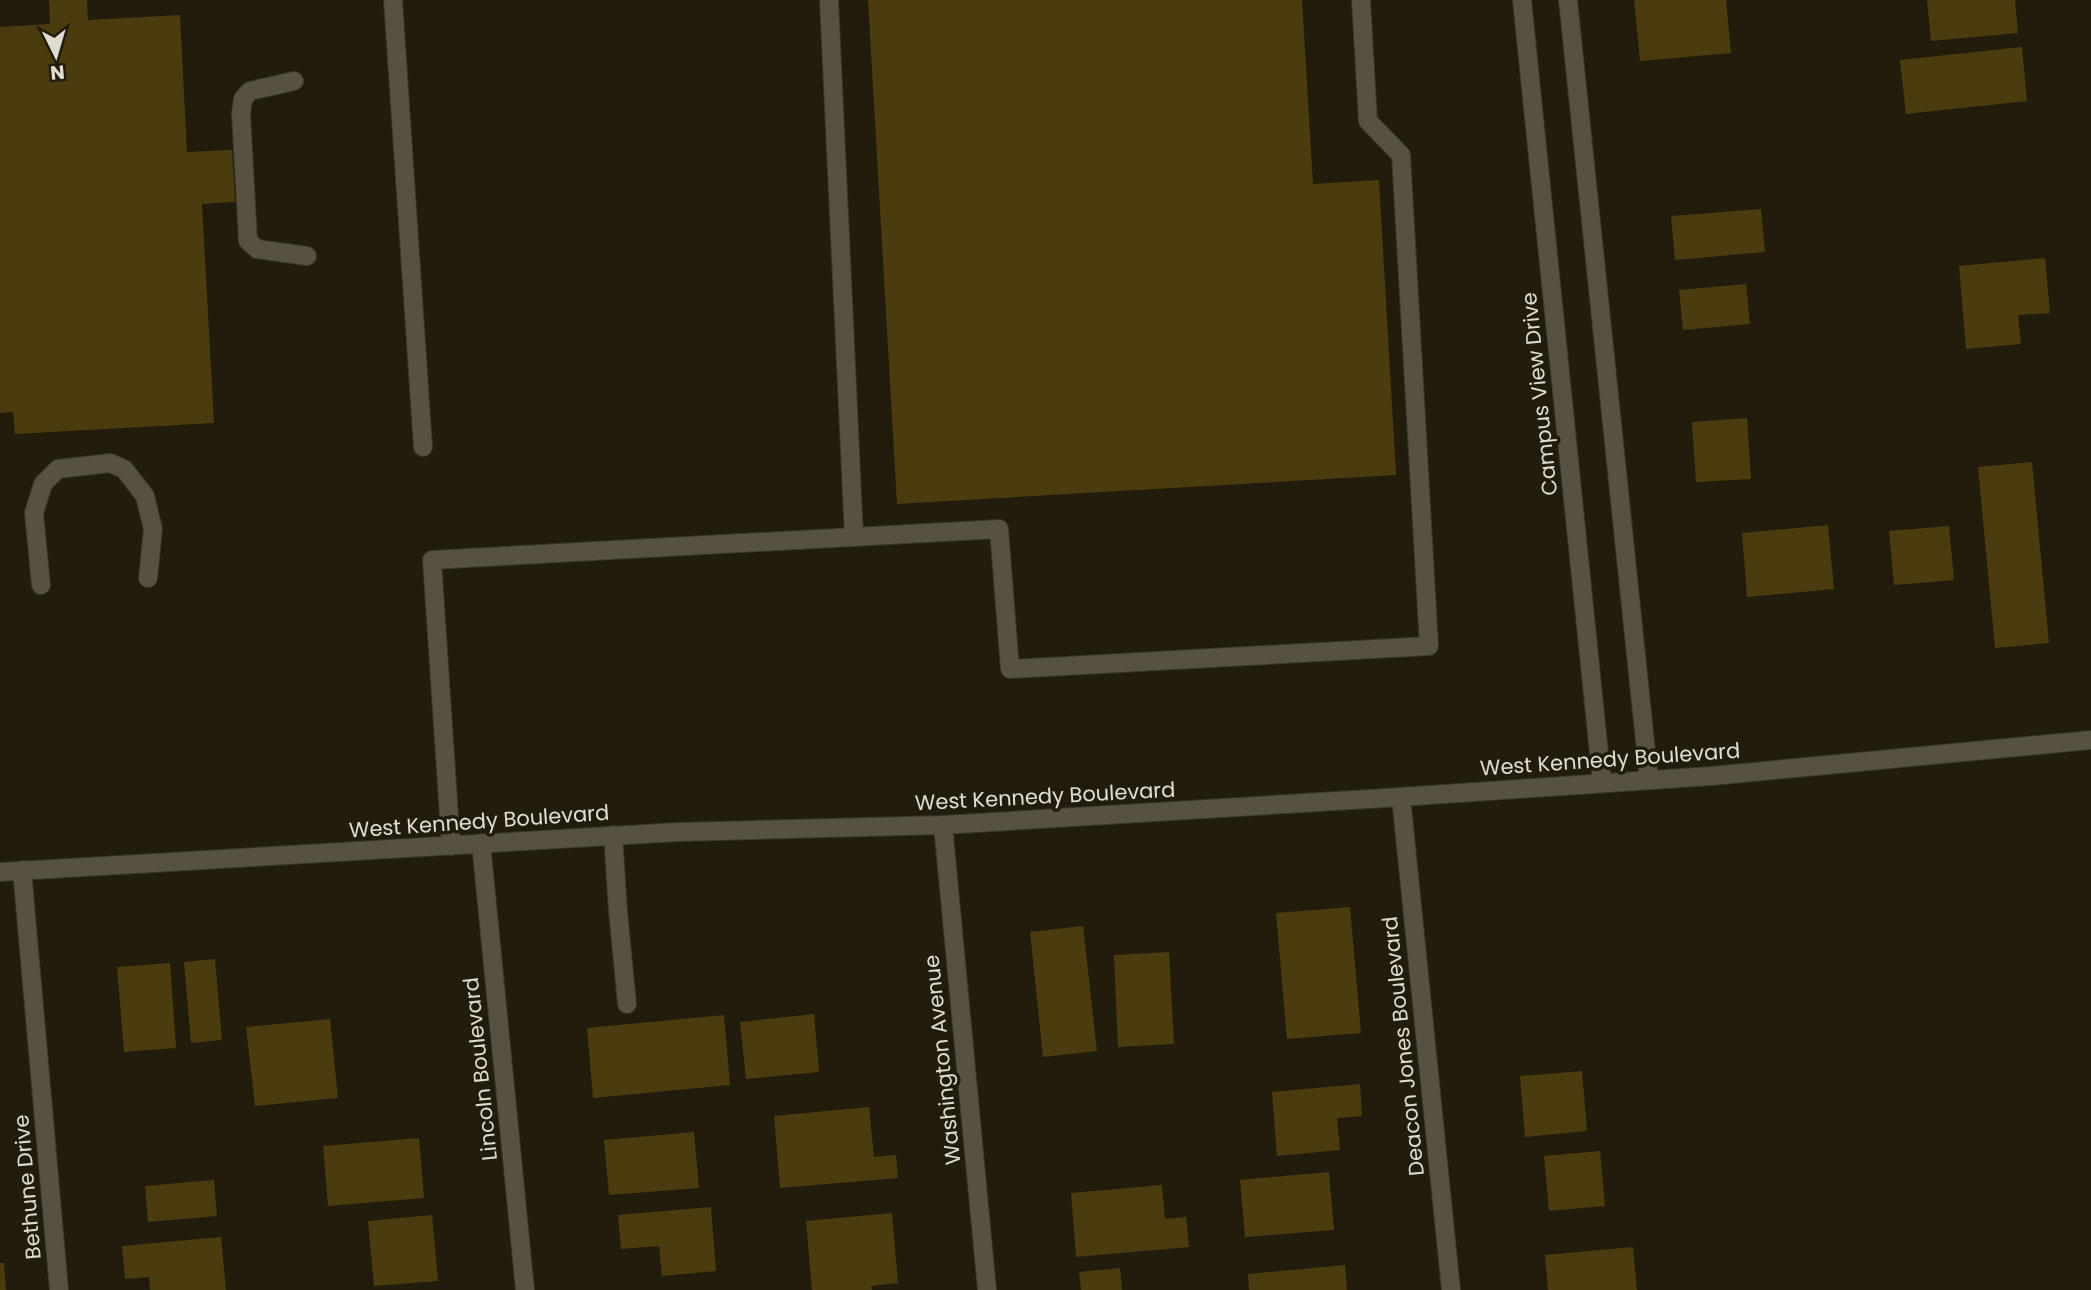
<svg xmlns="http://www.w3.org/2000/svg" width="2091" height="1290" viewBox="0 0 2091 1290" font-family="Poppins,sans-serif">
  <rect width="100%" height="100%" fill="#221c0c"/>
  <!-- building -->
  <path fill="#4b3c0f" d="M49,0H87L88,20L180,15L187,152L232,150L235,202L202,204L214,423L15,434L13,412L0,413V27L50,24Z
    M868,0H1302L1313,184L1379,180L1396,475L897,504Z
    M1634,0H1726L1731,53L1640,61Z
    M1927,0H2015L2018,33L1931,41Z
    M2022,47L2027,101L1906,114L1900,60Z
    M1761,209L1765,252L1675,260L1671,216Z
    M2045,258L2050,313L2018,315L2021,344L1966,349L1959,266Z
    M1746,284L1750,324L1683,330L1679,290Z
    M1747,418L1751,479L1696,482L1692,422Z
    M2032,462L2049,643L1995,648L1978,467Z
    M1828,525L1834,589L1747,597L1742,533Z
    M1949,526L1954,580L1894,585L1889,531Z
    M1350,907L1361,1033L1287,1039L1276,913Z
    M1083,926L1097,1051L1043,1057L1030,932Z
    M1169,952L1174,1044L1118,1047L1114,955Z
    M215,959L222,1040L191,1043L184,962Z
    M170,963L176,1048L124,1052L117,967Z
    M814,1014L819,1072L746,1079L740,1022Z
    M724,1015L730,1085L593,1098L587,1028Z
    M330,1019L338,1098L255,1106L246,1027Z
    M1582,1071L1587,1131L1525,1137L1520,1076Z
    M1360,1084L1362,1116L1337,1118L1340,1150L1277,1156L1272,1092Z
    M869,1107L874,1157L896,1155L898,1178L780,1188L774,1116Z
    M694,1132L699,1188L609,1195L604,1140Z
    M419,1138L424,1198L328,1206L323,1146Z
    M1600,1151L1605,1206L1549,1211L1544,1156Z
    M1329,1172L1334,1230L1245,1237L1240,1180Z
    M214,1180L217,1216L148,1222L145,1186Z
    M1162,1185L1165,1219L1186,1217L1189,1247L1076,1257L1071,1193Z
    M711,1207L716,1271L662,1276L659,1246L621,1249L618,1215Z
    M892,1213L898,1283L871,1286L872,1290H812L806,1221Z
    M432,1215L438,1281L374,1286L368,1221Z
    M221,1237L226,1290H150L149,1277L125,1279L122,1246Z
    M1633,1247L1637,1290H1548L1545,1255Z
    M0,1263H4L6,1290H0Z
    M1345,1265L1347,1290H1249L1248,1274Z
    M1120,1268L1122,1290H1081L1079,1272Z"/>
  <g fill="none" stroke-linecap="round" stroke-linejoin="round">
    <!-- lane casing -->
    <g stroke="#3a362e" stroke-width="20">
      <path id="lane" d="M393,0L423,447
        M829,0L854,537
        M294,81L250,91L243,99L241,113L248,241L257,249L307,256
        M41,585L34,513L43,484L58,469L110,463L124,469L145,496L153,529L148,578
        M613,835L618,911L627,1004
        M451,846L432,560L999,529L1010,669L1429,646L1401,155L1368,121L1361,0"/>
    </g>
    <!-- street casing -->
    <g stroke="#3a362e" stroke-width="20">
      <path id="street" d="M1522,0L1602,783
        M1568,0L1649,780
        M1401,797L1451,1290
        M943,825L987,1290
        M481,843L525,1290
        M22,870L59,1290"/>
    </g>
    <!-- secondary casing -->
    <g stroke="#3a362e" stroke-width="20">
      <path id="secondary" d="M0,872L678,832L943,825L1385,798L1711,776L2091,740"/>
    </g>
    <!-- lane -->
    <use href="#lane" stroke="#57513f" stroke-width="18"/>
    <!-- street -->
    <use href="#street" stroke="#57513f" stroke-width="18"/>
    <!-- secondary -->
    <use href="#secondary" stroke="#57513f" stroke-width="18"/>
  </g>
  <g text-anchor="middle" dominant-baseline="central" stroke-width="7" stroke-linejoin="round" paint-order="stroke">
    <!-- street labels -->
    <g font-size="21" fill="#e0dcd2" stroke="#221c0c">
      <text transform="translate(1539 394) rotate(-96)">Campus View Drive</text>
      <text transform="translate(1610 759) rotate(-4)">West Kennedy Boulevard</text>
      <text transform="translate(1045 796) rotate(-3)">West Kennedy Boulevard</text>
      <text transform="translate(479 821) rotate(-4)">West Kennedy Boulevard</text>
      <text transform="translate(1403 1046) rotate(-96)">Deacon Jones Boulevard</text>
      <text transform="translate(942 1060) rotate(-96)">Washington Avenue</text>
      <text transform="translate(480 1069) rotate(-96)">Lincoln Boulevard</text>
      <text transform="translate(27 1187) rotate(-95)">Bethune Drive</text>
    </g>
  </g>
  <!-- north arrow -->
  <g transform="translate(56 56) rotate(175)" stroke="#221c0c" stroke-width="5" paint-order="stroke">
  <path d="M0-5L12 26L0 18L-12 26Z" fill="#e0dcd2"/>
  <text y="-10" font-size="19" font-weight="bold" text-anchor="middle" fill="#e0dcd2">N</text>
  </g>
</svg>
